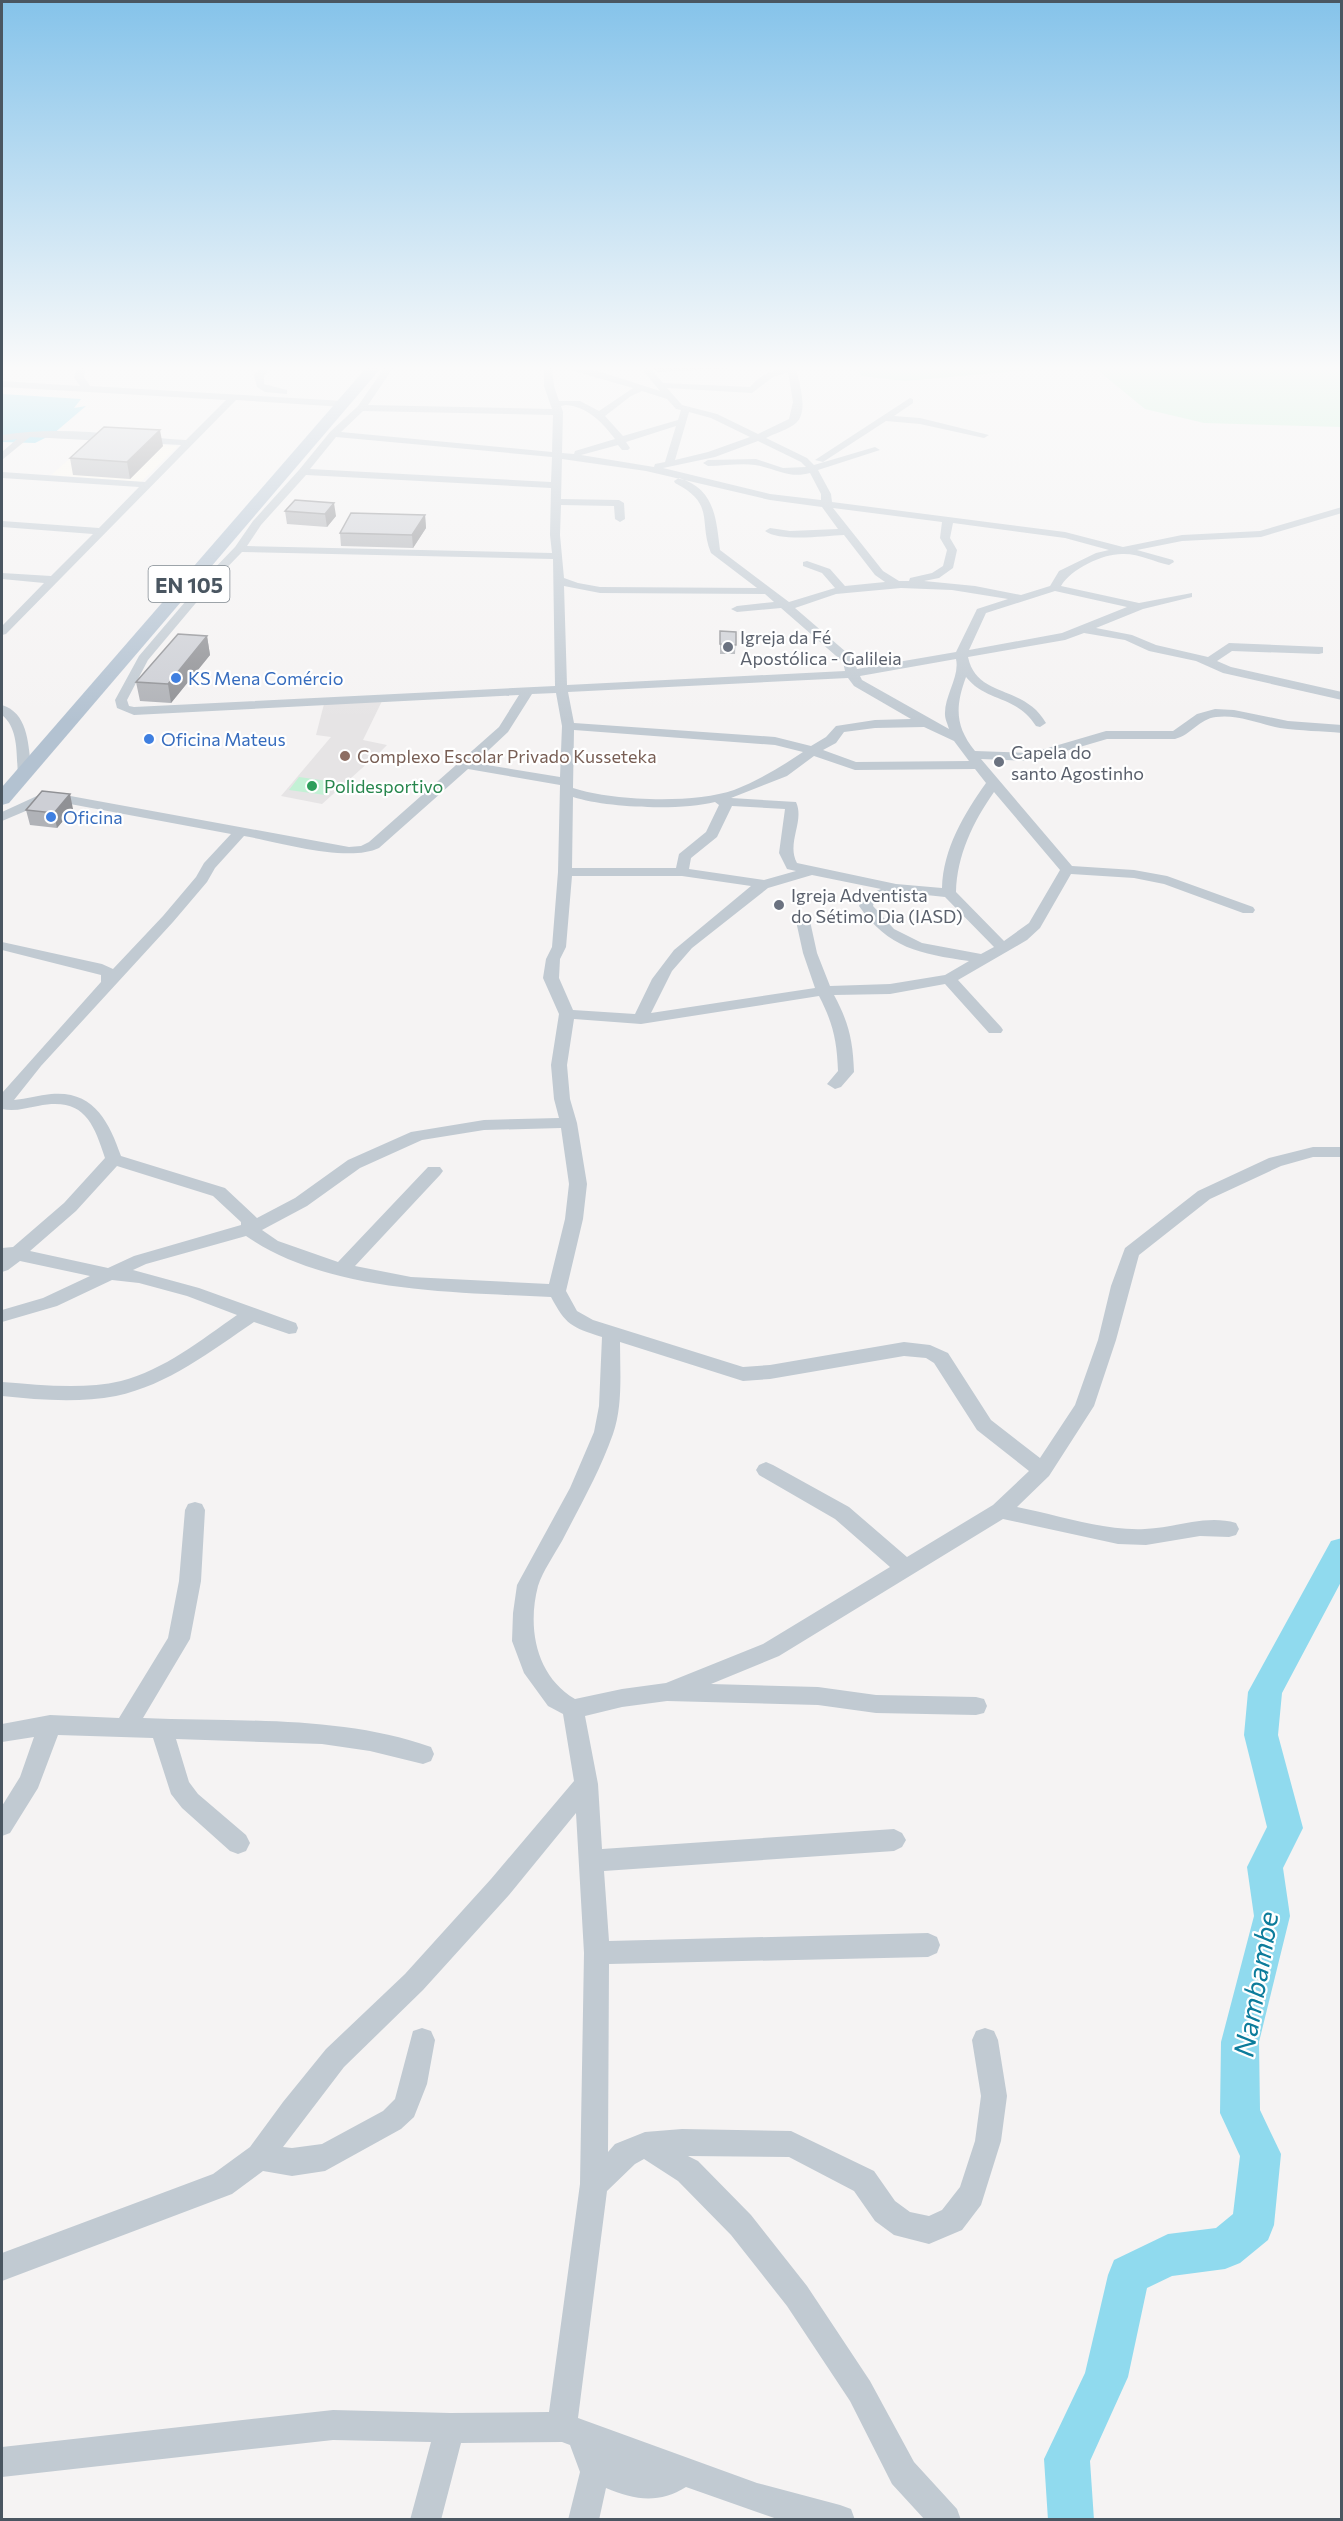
<svg xmlns="http://www.w3.org/2000/svg" width="1343" height="2521" viewBox="0 0 1343 2521" font-family="Commissioner,sans-serif">
  <rect width="100%" height="100%" fill="#f5f3f3"/>
  <!-- commercial -->
  <path fill="#fdf9ef" d="M91,440L178,446L141,482L51,475Z"/>
  <!-- education -->
  <path fill="#e6e4e5" d="M382,701L363,740L387,745L380,752L322,804L281,796L331,737L316,735L324,704Z"/>
  <!-- green -->
  <path fill="#c3f1d5" d="M858,368H1052L905,381L861,376Z
    M1095,368H1341V427L1204,423L1145,409Z
    M299,777L335,782L325,795L289,790Z"/>
  <!-- water -->
  <path fill="#90daee" d="M2,394L81,399L74,408L86,406L53,434L35,443L2,442Z"/>
  <g fill="none" stroke-linecap="round" stroke-linejoin="round">
    <!-- river -->
    <path fill="#90daee" fill-rule="evenodd" d="M1342,1538V1580L1282,1693L1278,1735L1303,1828L1283,1868L1290,1916L1259,2042L1260,2110L1281,2154L1274,2225L1268,2240L1240,2263L1225,2269L1172,2276L1147,2288L1128,2377L1090,2461L1094,2520H1048L1044,2459L1085,2373L1108,2275L1114,2260L1168,2234L1216,2228L1233,2214L1240,2156L1220,2113L1221,2042L1254,1916L1247,1867L1267,1827L1244,1735L1248,1692L1331,1541Z"/>
    <!-- street -->
    <path fill="#c1cad2" fill-rule="evenodd" d="M77,368H86L84,377L90,386L344,401L349,404L344,407L236,400L6,634L2,635V626L44,583L2,579V573L51,576L93,534L2,527V521L99,528L139,487L2,478V472L145,482L181,445L30,437L2,460V452L17,439L2,441V435C62,425 126,436 186,440L226,400L2,387V381L80,386L74,377Z
      M261,368L269,369L264,376V384L287,390V394L265,392L257,387L254,375Z
      M384,368H393L368,405L552,409L544,386V368H552L554,386L559,401H580L599,411L633,388L563,368L598,371L660,391L641,368H650L663,383L750,387C763,372 777,368 796,368C799,382 809,412 796,423C788,430 775,433 766,438L807,458L814,465L875,447L880,450L818,470L831,494L832,502L1065,532L1123,547L1182,535L1260,531L1342,507V513L1261,537L1182,541L1137,550L1173,560L1174,562L1169,565C1155,562 1137,553 1122,554C1102,554 1071,569 1061,586L1139,603L1192,593V597L1143,609L1096,628L1132,635L1156,645L1208,657L1229,643L1323,647V653L1319,654L1232,651L1217,661L1231,667L1342,692V700L1223,673L1196,661L1149,651L1125,640L1084,633L1065,640L968,657C977,699 1024,684 1046,723L1040,727L1036,726C1015,694 987,703 966,677C955,707 955,726 975,751L1031,753L1106,731H1173L1197,714L1215,709L1234,710L1288,721L1342,725V733C1321,731 1301,731 1280,728C1259,724 1238,714 1216,717C1199,719 1191,735 1175,739H1107L1032,761L981,759L1072,866L1134,870L1167,876L1253,907L1255,910L1253,913H1243L1164,884L1134,878L1071,874L1040,928L1027,940L958,980L1001,1027L1003,1030L1001,1033H989L945,984L890,994L834,995C849,1023 853,1041 854,1072L841,1087L835,1089L827,1084L838,1071C837,1041 833,1023 819,996L641,1024L574,1019L567,1065L570,1099L577,1123L587,1184L583,1219L566,1291L577,1311L593,1320L743,1367L770,1365L904,1342L930,1345L948,1353L991,1420L1040,1458L1075,1405L1098,1340L1111,1286L1125,1248L1198,1191L1269,1158L1313,1147H1342V1157H1313L1281,1166L1210,1199L1139,1255L1116,1340L1094,1406L1049,1476L1017,1507C1058,1515 1103,1531 1145,1529C1175,1528 1206,1514 1236,1523L1239,1529L1236,1535L1229,1537L1200,1536L1146,1545L1118,1544L1003,1519L779,1656L711,1684L818,1687L876,1695L976,1697L984,1699L987,1706L984,1713L976,1715L876,1713L818,1705L667,1701L622,1707L585,1716L598,1784L602,1849L894,1829L902,1833L906,1840L902,1847L894,1851L604,1871L609,1941L928,1933L937,1937L940,1945L937,1953L928,1957L609,1964L608,2152L615,2144L645,2132L682,2129L791,2131L874,2171L895,2201L910,2212L929,2216L942,2210L960,2187L975,2141L981,2096L972,2040L976,2031L985,2028L994,2031L998,2040L1007,2096L1001,2141L981,2205L962,2230L929,2244L894,2235L875,2221L854,2191L789,2157L688,2156L698,2161L751,2215L807,2286L870,2381L914,2462L957,2509L961,2520H925L892,2484L850,2401L787,2306L731,2235L678,2181L644,2159L635,2164L607,2191L578,2418L757,2483L840,2505L851,2509L855,2520H780L686,2487C659,2504 634,2500 606,2488L599,2520H568L580,2472L570,2445L562,2442L461,2443L441,2520H410L431,2442L333,2440L2,2477V2447L333,2410L450,2413L549,2412L580,2184L584,1953L576,1813L509,1895L423,1990L344,2067L283,2147L292,2148L322,2144L383,2111L395,2099L413,2031L422,2028L431,2031L435,2040L427,2084L414,2117L401,2129L325,2171L292,2176L263,2171L232,2194L2,2281V2253L213,2174L250,2147L283,2102L326,2049L405,1974L491,1879L574,1781L563,1714L548,1706L524,1673L512,1641L513,1613L517,1585L570,1488L594,1432L599,1406L602,1337C571,1327 566,1325 551,1297C454,1292 328,1293 246,1236L146,1264L133,1270L199,1288L296,1323L298,1328L296,1333L289,1334L254,1322C211,1351 168,1385 116,1396C79,1403 39,1400 2,1396V1382C41,1385 83,1390 121,1381C164,1370 201,1340 237,1315L187,1296L139,1283L112,1280L57,1306L2,1322V1310L43,1298L90,1276L20,1261L8,1270L2,1272V1248L13,1247L64,1203L105,1158C93,1121 83,1097 38,1106C26,1108 14,1112 2,1109V1093L101,982V975L2,950V942L102,964L113,969L163,916L196,877L204,863L231,834L54,801L47,802L2,821V812L39,795L54,793L349,847L361,846L369,842L499,727L519,695L134,715L117,708L115,700L139,656L208,575L235,547L253,521L299,470L330,432L358,406ZM788,372L793,402L789,419L758,434L717,414L682,405L667,388L752,393L773,377ZM642,391L667,399L676,409L681,410L678,420L623,436L605,416L631,396ZM566,405C588,407 602,422 615,439L575,451L574,454L562,453L563,412L561,406ZM363,411L553,415L552,452L341,432ZM689,412L711,418L750,437L708,452L675,460ZM676,426L665,462L655,464L654,467L581,455L618,445L622,450H628L630,448L626,442ZM336,437L552,457L551,482L310,469ZM758,441L801,462L806,467L783,468L756,459L708,460L703,463L708,466C723,466 740,463 755,465C775,468 789,479 810,473L821,494V500L770,494L663,468L715,457ZM562,459L646,471L770,500L822,507L838,529L790,531L770,528L765,531C780,542 824,536 844,535L875,575L885,582L845,586L830,569L807,561L803,562V566L822,573L835,588L789,602L720,550C716,518 715,489 679,478L674,481L675,483C716,504 698,521 711,553L757,588L600,587L578,583L564,578L560,535L561,505L614,506L615,519L620,522L625,519L624,503L619,500L561,499ZM306,475L551,488L550,535L552,553L247,546L261,525ZM833,508L942,522L940,538L947,550L943,566L932,573L910,578L909,581H899L883,571ZM953,523L1065,538L1109,550L1096,553L1059,571L1050,586L1021,595L975,586L924,581L939,578L953,568L957,550L950,538ZM242,552L553,559L555,686L134,707L129,706L127,700L148,660L216,579ZM564,586L600,593L765,594L774,602L737,606L731,609L737,612L781,608L843,662L845,671L567,685ZM901,588L952,590L1008,599L977,609L956,652L857,669L853,658L795,608L836,594ZM1055,591L1127,607L1062,633L969,650L986,613ZM956,659C960,677 944,696 945,715C945,719 948,725 949,729L862,680L860,676ZM848,678L854,686L911,719L875,720L836,726L826,737L811,746L775,737L574,723L568,692ZM556,693L562,726L560,777L475,763L508,732L532,694ZM924,727L954,741L969,761L856,762L823,750L836,743L844,732L875,728ZM574,730L775,745L803,752C781,767 759,780 734,790C694,804 613,801 573,788ZM814,756L855,770L975,769L986,783C964,814 943,849 942,888L896,884L797,863C786,843 805,821 796,802L731,798L787,776ZM468,769L560,785L558,872L552,947L546,959L543,978L559,1014L551,1065L554,1099L559,1118L484,1120L411,1132L348,1160L295,1198L257,1218L225,1188L121,1156C109,1121 93,1090 51,1094C39,1095 27,1099 14,1100L41,1066L173,922L207,882L215,868L244,836C279,842 348,863 379,848ZM994,792L1060,870L1029,923L1004,941L956,892C957,855 973,822 994,792ZM573,797C608,808 680,811 715,802L719,805L706,832L679,854L676,868H572ZM732,806L785,809L779,853L787,869L796,871L764,880L689,869L691,858L717,837ZM812,875L881,889L863,897L859,906C888,948 920,954 969,961L945,975L890,984L830,986L817,953L810,921L803,917L796,921L803,953L815,988L651,1013L672,971L692,948L768,888ZM572,876H682L751,886L674,950L652,979L635,1014L573,1010L559,978L560,959L566,947ZM898,892L945,897L994,947L981,954L922,943L894,929L873,906L874,902ZM561,1128L569,1184L565,1219L549,1284L411,1277L355,1266L440,1175L443,1171L440,1167H428L338,1262L278,1241L262,1230L307,1206L360,1168L422,1140L484,1130ZM117,1166L213,1196L241,1222V1225L134,1256L108,1268L30,1251L76,1211ZM620,1342L743,1381L770,1379L904,1356L926,1358L934,1363L977,1430L1029,1471L993,1505L907,1557L849,1507L773,1465L766,1462L759,1465L756,1470L759,1475L835,1519L890,1567L763,1644L666,1683L622,1689L575,1699C536,1676 527,1628 538,1586C543,1571 554,1555 562,1541C580,1506 600,1471 613,1434C623,1405 620,1372 620,1342Z
      M910,398L913,399V403L894,416L920,418L989,435L984,438L920,424L886,421L823,462L815,460Z
      M2,705C31,714 28,751 32,774L30,777L25,778L18,774C16,754 19,729 2,715Z
      M195,1502L202,1504L205,1510L201,1581L190,1639L143,1718C237,1722 340,1715 431,1747L434,1754L431,1761L423,1764L370,1751L322,1744L176,1739L189,1782L198,1794L246,1835L250,1843L246,1851L238,1854L230,1851L182,1808L171,1794L153,1738L58,1735L38,1788L10,1833L2,1836V1806L20,1777L34,1737L2,1742V1724L50,1715L119,1718L168,1638L179,1581L185,1510L188,1504Z"/>
    <!-- primary -->
    <path fill="#b3c2d1" fill-rule="evenodd" d="M366,368H381L9,803L2,805V787Z"/>
  </g>
  <!-- wall -->
  <path fill="#b0b2b7" d="M653,368H740L657,372Z
    M163,446L130,479L73,475L70,458Z
    M295,500L336,516L327,527L287,524L285,511Z
    M425,515L426,528L413,548L341,546L340,533Z
    M720,631L736,632L735,654H720Z
    M207,636L210,655L171,703L140,701L136,682Z
    M73,809L57,828L30,825L26,810Z"/>
  <!-- shaded-wall -->
  <path fill="#909195" d="M160,430L163,446L130,479L127,462Z
    M334,503L336,516L327,527L325,514Z
    M425,515L426,528L413,548L412,535Z
    M207,636L210,655L171,703L168,684Z
    M70,794L73,809L57,828L54,813Z"/>
  <!-- building -->
  <path fill="#cdcfd5" stroke="#909195" stroke-width="1.5" d="M104,427L160,430L127,462L70,458Z
    M295,500L334,503L325,514L285,511Z
    M351,513L425,515L412,535L340,533Z
    M720,631L736,632V645L720,644Z
    M178,634L207,636L168,684L136,682Z
    M42,791L70,794L54,813L26,810Z"/>
  <!-- sky -->
  <linearGradient id="sky" x2="0" y2="1"><stop stop-color="#85c3ea"/><stop offset="0.51" stop-color="#fafafa"/><stop offset="1" stop-color="#fafafa" stop-opacity="0"/></linearGradient>
  <rect width="1343" height="721" fill="url(#sky)"/>
  <!-- markers -->
  <g fill="#6b7280" stroke="#fff" stroke-width="2">
    <circle cx="728" cy="647" r="6"/>
    <circle cx="999" cy="762" r="6"/>
    <circle cx="779" cy="905" r="6"/>
  </g>
  <g fill="#3f7fe0" stroke="#fff" stroke-width="2">
    <circle cx="176" cy="678" r="6"/>
    <circle cx="149" cy="739" r="6"/>
    <circle cx="51" cy="817" r="6"/>
  </g>
  <circle fill="#8d6e63" stroke="#fff" stroke-width="2" cx="345" cy="756" r="6"/>
  <circle fill="#2e9e5b" stroke="#fff" stroke-width="2" cx="312" cy="786" r="6"/>
  <g text-anchor="middle" dominant-baseline="central" stroke-width="4.5" stroke-linejoin="round" paint-order="stroke">
    <!-- far-worship labels -->
    <g font-size="18" fill="#5b616d" stroke="#fff" text-anchor="start">
      <text x="740" y="637">Igreja da Fé<tspan x="740" dy="21">Apostólica - Galileia</tspan></text>
      <text x="1011" y="752">Capela do<tspan x="1011" dy="21">santo Agostinho</tspan></text>
      <text x="791" y="895">Igreja Adventista<tspan x="791" dy="21">do Sétimo Dia (IASD)</tspan></text>
    </g>
    <!-- far-shop labels -->
    <g font-size="18" fill="#366cbe" stroke="#fff" text-anchor="start">
      <text x="188" y="678">KS Mena Comércio</text>
      <text x="161" y="739">Oficina Mateus</text>
      <text x="63" y="817">Oficina</text>
    </g>
    <!-- far-education labels -->
    <g font-size="18" fill="#785e54" stroke="#fff" text-anchor="start">
      <text x="357" y="756">Complexo Escolar Privado Kusseteka</text>
    </g>
    <!-- far-leisure labels -->
    <g font-size="18" fill="#27864d" stroke="#fff" text-anchor="start">
      <text x="324" y="786">Polidesportivo</text>
    </g>
    <!-- shield labels -->
    <rect fill="#fff" stroke="#808990" stroke-width="1.5" x="148.5" y="566" width="81" height="36" rx="4.5"/>
    <g font-size="21" font-weight="bold" fill="#4a5661">
      <text x="189" y="584">EN 105</text>
    </g>
    <!-- near-water labels -->
    <g font-size="28" font-style="italic" fill="#0c7c9b" stroke="#fff">
      <text transform="translate(1255 1984) rotate(-80)">Nambambe</text>
    </g>
  </g>
  <!-- border -->
  <rect width="1343" height="2521" fill="none" stroke="#4a5661" stroke-width="6"/>
</svg>
